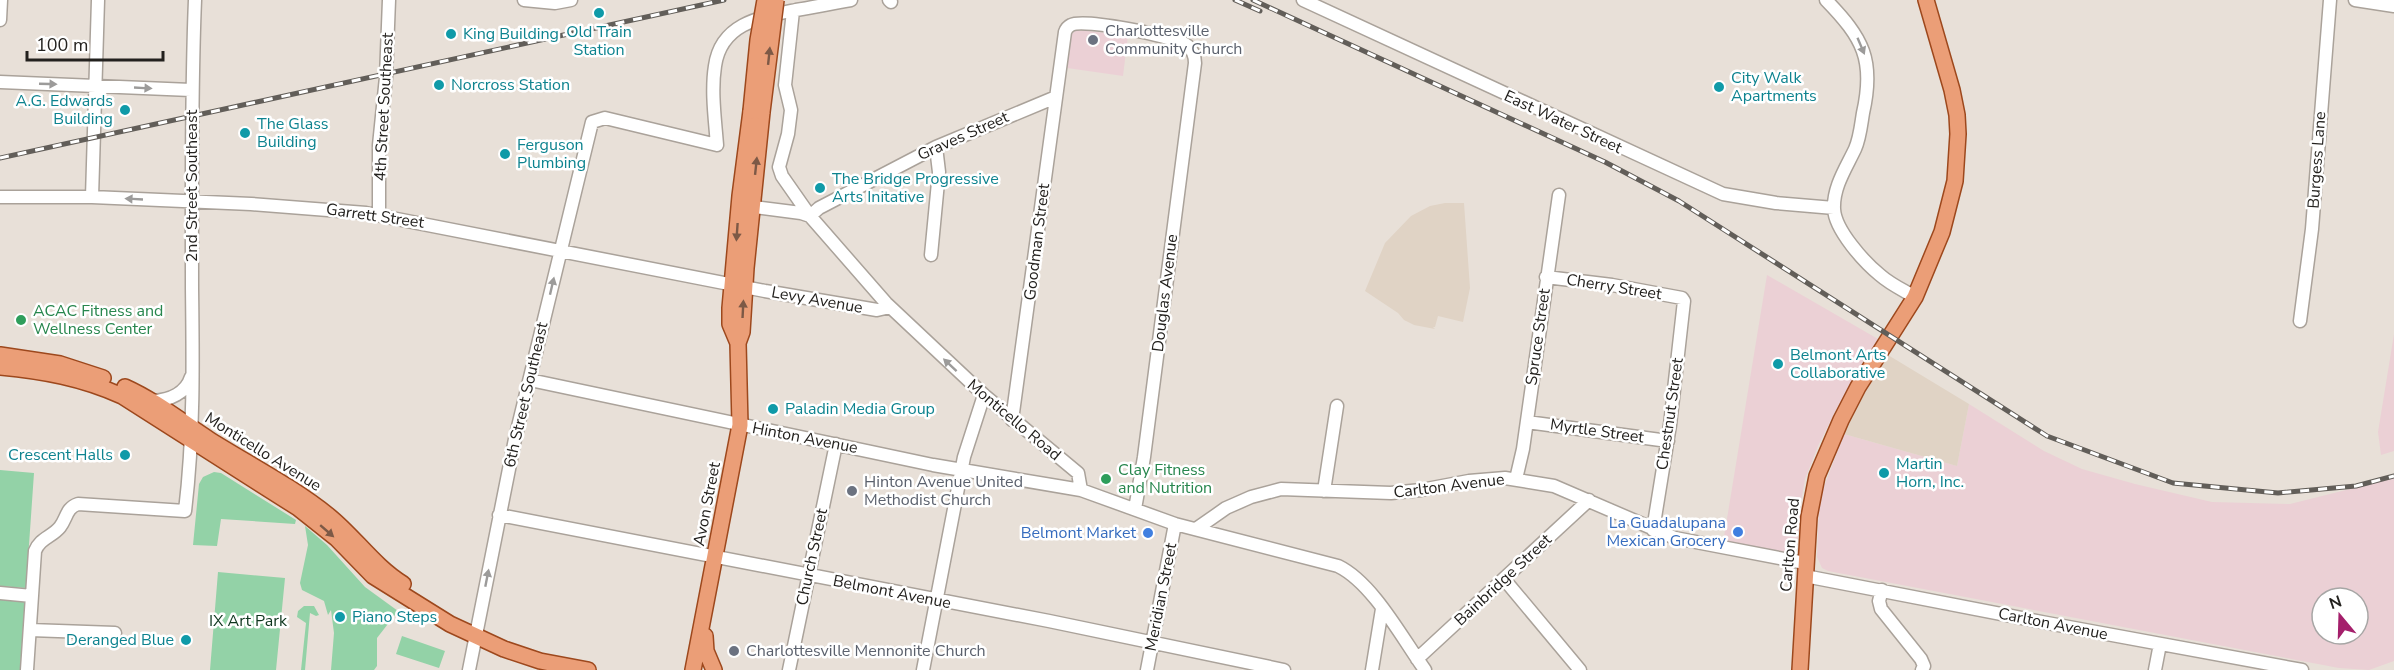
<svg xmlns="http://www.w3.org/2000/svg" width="2394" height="670" viewBox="0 0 2394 670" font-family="'Nunito Sans',sans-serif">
  <rect width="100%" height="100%" fill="#e8e0d8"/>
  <!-- commercial -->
  <path fill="#ebd0d5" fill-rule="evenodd" d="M1076,30L1128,35L1123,76L1067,68L1071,35Z
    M1767,275L1878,339L1838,406L1818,446L1805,479L1801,502L1797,546L1791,554L1786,555L1723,543Z
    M2394,334V451L2381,455L2378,432Z
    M1969,404L2044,451L2082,469L2135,484L2212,502L2290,504L2394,478V661L2369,670L2339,668L1828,571L1822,568L1817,557L1819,506L1822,492L1844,434L1957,466ZM2322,598H2358V634H2322Z"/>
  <!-- built -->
  <path fill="#e0d3c5" d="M1445,203H1464L1470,288L1463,322L1438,316L1435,327H1433L1435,329L1414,325L1404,320L1398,313L1365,291L1385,243L1411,216L1430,206Z
    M1888,355L1969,404L1957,466L1844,434L1862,398Z"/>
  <!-- green -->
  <path fill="#93d2a7" d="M0,470L34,473L26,588L0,586Z
    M214,472L221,473L296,520L295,524L221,519L217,546L193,545L199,484L203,477Z
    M305,526L327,545L365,587L398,611L377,638V666L374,670H331L334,633L331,610L328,615L324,601L302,590L300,583L308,545Z
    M218,572L285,578L276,670H210Z
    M0,599L25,601L20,670H0Z
    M304,606H314L319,615L316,616L310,613L305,670H301L306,623L297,617L298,611Z
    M402,636L445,651L439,668L396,654Z"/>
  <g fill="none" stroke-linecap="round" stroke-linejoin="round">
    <!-- minor casing -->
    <g stroke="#aaa29a" stroke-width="15">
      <path id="minor" d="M524,0L555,3L571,0
        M889,0L891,2
        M1303,0L1723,194L1776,203L1834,208
        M1826,0C1863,38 1875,60 1863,113C1861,125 1860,138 1855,149C1846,168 1833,187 1834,209C1835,230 1864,262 1880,275C1890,284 1903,290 1915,297
        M2355,0L2394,6
        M793,11L785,85L791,110L788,134L779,167L782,176L810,216L886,303L984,395L1078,473L1081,490
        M0,20L1,0
        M0,82L191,90
        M0,197H92L251,204L366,213L765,291L877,310L890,307
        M92,197L98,0
        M746,206L801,213L810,216
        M379,215V145L386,77L389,0
        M810,216L819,208L936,147L1056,97
        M931,255L939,172L936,147
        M1546,277L1612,285L1682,298L1684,301L1670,425L1653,530
        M2300,321L2312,229L2330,0
        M530,380L933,465L1081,490L1175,524L1338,566C1373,583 1402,638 1425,670
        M153,401C170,400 186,393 191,377
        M1012,420L1065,32C1066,29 1067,27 1071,25C1084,18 1171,36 1185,44C1192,48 1195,56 1195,63L1144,457L1135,509
        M1527,422L1668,441
        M1516,479L1523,449L1559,195
        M1324,491L1337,406
        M499,515L1049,621L1284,670
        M1196,529L1226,508L1251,497L1281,489L1391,493L1421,490L1469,481L1505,478L1554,486L1675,538L1805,563
        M1805,576L2047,623L2302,670
        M1504,579L1580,670
        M1882,590L1879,601L1881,609L1921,659L1924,666L1922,670
        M0,593L32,596
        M30,630L115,633
        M1417,659L1589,500
        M27,670L35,551C40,538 52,537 60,527C67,518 66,508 78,504L185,511C194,437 193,362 192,288C192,192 191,96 195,0
        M469,670L515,439L592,122L605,118L717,145C715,119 711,91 715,66C721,23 761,17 796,10C815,7 833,3 851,0
        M789,670L836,444
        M923,670L964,457L984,395
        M1147,670L1175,524
        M1372,670L1382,609
        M2155,670L2160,644"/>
    </g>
    <!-- major casing -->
    <g stroke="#9d481d" stroke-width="18">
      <path id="major" d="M738,343L742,332L746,268L762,112
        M0,355L60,364L103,378
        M0,367C43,371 82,378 122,396L298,508L337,539L373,576L450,624L504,649L540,661L588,670
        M125,387C156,401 182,422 210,440C250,465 293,487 329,516C355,537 374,566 403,584
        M705,636L706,651L714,670
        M693,670L740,425L738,343L730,324V308L740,196L751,111
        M1800,670L1809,517L1817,476L1841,420L1858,387L1915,297L1942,232L1955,181L1958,134L1957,115L1952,90L1926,0"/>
    </g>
    <!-- minor -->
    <use href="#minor" stroke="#fff" stroke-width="12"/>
    <!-- major -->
    <use href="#major" stroke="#eb9e77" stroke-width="15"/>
    <!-- rail casing -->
    <g stroke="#625e59" stroke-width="5">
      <path id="rail" d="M1235,0L1260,11
        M1253,0L1605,162L1679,201L2047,436L2173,483L2278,493L2356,486L2394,476
        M0,158L724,0"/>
    </g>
    <!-- rail -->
    <use href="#rail" stroke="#fff" stroke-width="3" stroke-dasharray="9" stroke-linecap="butt"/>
    <!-- major-bridge casing -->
    <g stroke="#9d481d" stroke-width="18" stroke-linecap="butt">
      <path id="major-bridge" d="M751,111L758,40L765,0
        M762,112L776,0"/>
    </g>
    <!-- major-bridge -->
    <use href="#major-bridge" stroke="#eb9e77" stroke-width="15"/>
  </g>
  <!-- one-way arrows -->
  <defs><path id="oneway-solid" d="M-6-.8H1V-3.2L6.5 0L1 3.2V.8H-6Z" transform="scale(1.5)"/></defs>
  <g fill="#9c9b9a">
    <use href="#oneway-solid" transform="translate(1861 46) rotate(67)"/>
    <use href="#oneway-solid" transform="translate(48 84) rotate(2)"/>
    <use href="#oneway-solid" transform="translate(143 88) rotate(3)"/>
    <use href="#oneway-solid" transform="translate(134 199) rotate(-177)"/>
    <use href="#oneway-solid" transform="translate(552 286) rotate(-77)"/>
    <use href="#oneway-solid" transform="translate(950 365) rotate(-137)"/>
    <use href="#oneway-solid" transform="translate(487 578) rotate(-79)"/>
  </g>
  <g fill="#7d5946">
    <use href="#oneway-solid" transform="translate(769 56) rotate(-84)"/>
    <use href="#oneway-solid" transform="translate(756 166) rotate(-84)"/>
    <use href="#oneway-solid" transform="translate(737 232) rotate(94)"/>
    <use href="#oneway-solid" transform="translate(743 309) rotate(-87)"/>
    <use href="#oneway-solid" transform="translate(327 531) rotate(41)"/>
  </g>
  <!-- markers -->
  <g fill="#0f9aa8" stroke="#fff" stroke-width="2">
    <circle cx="599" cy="13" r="6"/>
    <circle cx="451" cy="34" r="6"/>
    <circle cx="439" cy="85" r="6"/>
    <circle cx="1719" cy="87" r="6"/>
    <circle cx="125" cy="110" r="6"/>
    <circle cx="245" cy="133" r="6"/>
    <circle cx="505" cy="154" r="6"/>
    <circle cx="820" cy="188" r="6"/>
    <circle cx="1778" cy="364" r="6"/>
    <circle cx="773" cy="409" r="6"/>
    <circle cx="125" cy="455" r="6"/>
    <circle cx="1884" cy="473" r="6"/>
    <circle cx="340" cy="617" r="6"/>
    <circle cx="186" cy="640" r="6"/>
  </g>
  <g fill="#6b7280" stroke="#fff" stroke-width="2">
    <circle cx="1093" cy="40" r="6"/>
    <circle cx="852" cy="491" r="6"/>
    <circle cx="734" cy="651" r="6"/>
  </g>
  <g fill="#2e9e5b" stroke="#fff" stroke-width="2">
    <circle cx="21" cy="320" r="6"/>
    <circle cx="1106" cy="479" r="6"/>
  </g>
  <g fill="#3f7fe0" stroke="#fff" stroke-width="2">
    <circle cx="1738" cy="532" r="6"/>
    <circle cx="1148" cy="533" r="6"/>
  </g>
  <g text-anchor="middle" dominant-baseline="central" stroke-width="5" stroke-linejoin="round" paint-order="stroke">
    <!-- worship labels -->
    <g font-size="16" fill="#5b616d" stroke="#fff" text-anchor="start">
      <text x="1105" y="31">Charlottesville<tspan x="1105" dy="18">Community Church</tspan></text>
      <text x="864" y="482">Hinton Avenue United<tspan x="864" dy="18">Methodist Church</tspan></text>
      <text x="746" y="651">Charlottesville Mennonite Church</text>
    </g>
    <!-- culture labels -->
    <g font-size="16" fill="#0d838f" stroke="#fff" text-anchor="start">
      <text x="599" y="32" text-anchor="middle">Old Train<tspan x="599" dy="18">Station</tspan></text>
      <text x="463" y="34">King Building</text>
      <text x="1731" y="78">City Walk<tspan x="1731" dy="18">Apartments</tspan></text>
      <text x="451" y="85">Norcross Station</text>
      <text x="113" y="101" text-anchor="end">A.G. Edwards<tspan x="113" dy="18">Building</tspan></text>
      <text x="257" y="124">The Glass<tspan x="257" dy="18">Building</tspan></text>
      <text x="517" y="145">Ferguson<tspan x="517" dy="18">Plumbing</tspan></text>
      <text x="832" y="179">The Bridge Progressive<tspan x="832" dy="18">Arts Initative</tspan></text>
      <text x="1790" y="355">Belmont Arts<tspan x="1790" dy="18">Collaborative</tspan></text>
      <text x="785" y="409">Paladin Media Group</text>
      <text x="113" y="455" text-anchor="end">Crescent Halls</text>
      <text x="1896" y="464">Martin<tspan x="1896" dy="18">Horn, Inc.</tspan></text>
      <text x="352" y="617">Piano Steps</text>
      <text x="174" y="640" text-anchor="end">Deranged Blue</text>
    </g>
    <!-- street labels -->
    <g font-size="16" fill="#23211e" stroke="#fff">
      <text transform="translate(384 107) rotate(-87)">4th Street Southeast</text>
      <text transform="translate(1563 122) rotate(25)">East Water Street</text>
      <text transform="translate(963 136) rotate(-24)">Graves Street</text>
      <text transform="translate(2317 160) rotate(-86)">Burgess Lane</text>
      <text transform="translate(192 186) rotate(-90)">2nd Street Southeast</text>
      <text transform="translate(375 216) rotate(8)">Garrett Street</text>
      <text transform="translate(1037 242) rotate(-83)">Goodman Street</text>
      <text transform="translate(1614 287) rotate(9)">Cherry Street</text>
      <text transform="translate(1165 293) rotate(-83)">Douglas Avenue</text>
      <text transform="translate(817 300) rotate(10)">Levy Avenue</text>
      <text transform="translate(1538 337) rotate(-82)">Spruce Street</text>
      <text transform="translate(526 395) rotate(-77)">6th Street Southeast</text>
      <text transform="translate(1670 414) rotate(-82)">Chestnut Street</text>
      <text transform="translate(1014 420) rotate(40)">Monticello Road</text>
      <text transform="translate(1597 431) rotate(8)">Myrtle Street</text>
      <text transform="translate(805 438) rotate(11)">Hinton Avenue</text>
      <text transform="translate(263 452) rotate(32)">Monticello Avenue</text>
      <text transform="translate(1449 486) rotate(-7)">Carlton Avenue</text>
      <text transform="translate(707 504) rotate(-79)">Avon Street</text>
      <text transform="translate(1790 545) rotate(-85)">Carlton Road</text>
      <text transform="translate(812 557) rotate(-78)">Church Street</text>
      <text transform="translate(1503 580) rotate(-43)">Bainbridge Street</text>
      <text transform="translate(892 592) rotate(11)">Belmont Avenue</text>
      <text transform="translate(1161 597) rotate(-79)">Meridian Street</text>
      <text transform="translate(2053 624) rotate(11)">Carlton Avenue</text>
    </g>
    <!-- leisure labels -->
    <g font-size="16" fill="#27864d" stroke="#fff" text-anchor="start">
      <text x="33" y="311">ACAC Fitness and<tspan x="33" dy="18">Wellness Center</tspan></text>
      <text x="1118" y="470">Clay Fitness<tspan x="1118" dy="18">and Nutrition</tspan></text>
    </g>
    <!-- shop labels -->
    <g font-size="16" fill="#366cbe" stroke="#fff" text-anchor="end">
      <text x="1726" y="523">La Guadalupana<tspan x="1726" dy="18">Mexican Grocery</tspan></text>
      <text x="1136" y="533">Belmont Market</text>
    </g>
    <!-- park labels -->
    <g font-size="16" fill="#0e361e" stroke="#fff">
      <text x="248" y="621">IX Art Park</text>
    </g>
  </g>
  <!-- north arrow -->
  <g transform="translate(2340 616) rotate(341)"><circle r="28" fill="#ffffff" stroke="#a7a6a5" stroke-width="1.5"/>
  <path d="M0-4.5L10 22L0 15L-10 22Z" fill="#a41f6b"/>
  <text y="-9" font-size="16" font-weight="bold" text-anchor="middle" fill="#23211e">N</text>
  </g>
  <!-- scale -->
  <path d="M27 51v9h136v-9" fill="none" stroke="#23211e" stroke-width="3"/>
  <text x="36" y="51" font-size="18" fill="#23211e" stroke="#ffffff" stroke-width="4.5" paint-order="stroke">100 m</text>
</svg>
